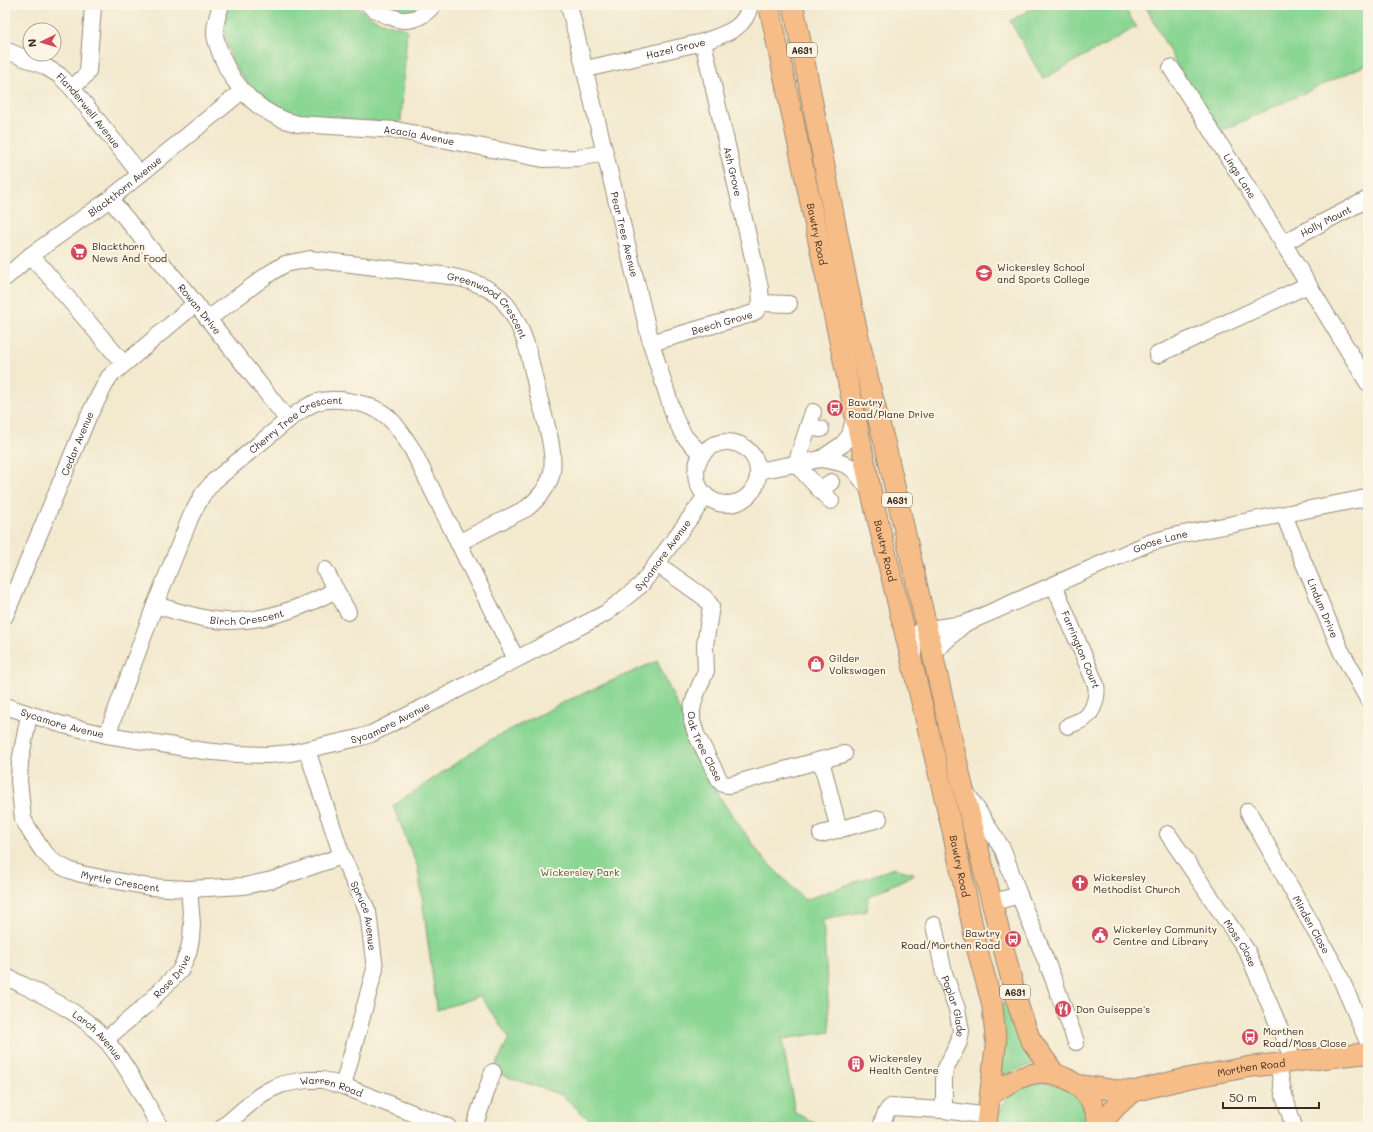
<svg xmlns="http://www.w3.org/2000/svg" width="1373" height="1132" viewBox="0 0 1373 1132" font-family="Mali,sans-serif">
  <rect width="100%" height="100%" fill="#fcf5e5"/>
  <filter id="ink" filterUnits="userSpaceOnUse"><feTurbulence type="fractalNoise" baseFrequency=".025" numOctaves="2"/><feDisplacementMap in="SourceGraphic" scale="8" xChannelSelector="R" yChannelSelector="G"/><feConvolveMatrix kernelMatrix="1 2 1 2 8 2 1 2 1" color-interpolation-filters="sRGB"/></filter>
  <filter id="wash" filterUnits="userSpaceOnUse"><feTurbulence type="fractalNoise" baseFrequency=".012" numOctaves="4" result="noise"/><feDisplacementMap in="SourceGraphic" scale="16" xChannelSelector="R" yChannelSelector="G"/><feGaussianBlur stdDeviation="0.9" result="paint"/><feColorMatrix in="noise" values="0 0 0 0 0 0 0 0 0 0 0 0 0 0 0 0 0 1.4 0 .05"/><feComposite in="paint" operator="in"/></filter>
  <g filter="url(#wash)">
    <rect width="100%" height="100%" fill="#f3e9cf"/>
    <!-- green -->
    <path fill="#8ad693" stroke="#628058" d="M227,5H357C367,20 390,25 407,29L401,120L398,124L299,116L281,110L267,103L257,95L241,75L232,61L222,24Z
      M378,5H427L421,10L401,13Z
      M1038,5H1123L1136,27L1043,79L1010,21Z
      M1145,5H1368V64L1219,132L1179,69Z
      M657,661L718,795L762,857L805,900L894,868L915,874L868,897L867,911L823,919L830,1032L782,1039L795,1113L821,1126L820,1127H597L562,1095L493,1072L509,1038L480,996L437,1010L418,868L393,806L490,740L564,702Z
      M1011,1002L1035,1061L1033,1064L1004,1075L1001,1074L999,1005Z
      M1045,1082L1064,1087L1076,1096L1087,1114L1089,1127H995C999,1109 1007,1091 1026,1085C1031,1083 1039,1083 1045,1082Z"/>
  </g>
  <g filter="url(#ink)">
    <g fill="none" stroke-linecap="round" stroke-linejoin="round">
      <!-- minor casing -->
      <g stroke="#978a76" stroke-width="18">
        <g id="minor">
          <path id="s1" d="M221,5C218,15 214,25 215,35C216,42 219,49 221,55C235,90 262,116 298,124L396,130L543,159L577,158L605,153"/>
          <path d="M369,5C374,10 381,13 388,16C393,17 398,20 403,20C415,21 426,14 433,5"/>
          <path id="s2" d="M569,5L651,343L675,419L685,437L701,454"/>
          <path id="s3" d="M703,42L760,288L761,303"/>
          <path id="s4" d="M5,50L44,66L59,75L72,88L140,174"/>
          <path id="s5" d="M1171,68L1283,243L1368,383"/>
          <path id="s6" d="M586,69L703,42C724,34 745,30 750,5"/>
          <path d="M72,88L86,75L88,71L93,7"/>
          <path id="s7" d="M110,199L208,319L288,420"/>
          <path id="s8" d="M1283,243L1368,199"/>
          <path d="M31,255L124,364"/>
          <path id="s9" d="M5,278L31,255L110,199L242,91"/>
          <path id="s10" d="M208,319L270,273L285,264L310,259L449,276C465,279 483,284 497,295C509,304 520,326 525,341C531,359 534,379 539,397C545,421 555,447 552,472C549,487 538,499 527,508L458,543"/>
          <path id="s11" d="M651,343L751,314L756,311L761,303L789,304"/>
          <path d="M1157,355L1308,285"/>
          <path d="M813,412L808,427L821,429"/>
          <path d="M855,415L850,435L843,444L821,459C849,463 853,465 869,490"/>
          <path d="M808,427L796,464L820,490"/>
          <circle cx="727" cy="473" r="31"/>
          <path d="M758,471L821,459"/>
          <path d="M831,482L820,490L831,501"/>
          <path id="s12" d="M1284,515L1300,554L1341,651L1368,699"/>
          <path id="s13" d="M657,564L705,598L711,606L705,645L706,671L695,697L692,709V721L696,734L720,781L723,784L729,785L821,760L839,830"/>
          <path d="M325,570L348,612"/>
          <path id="s14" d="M1054,585L1096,685C1098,695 1094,711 1085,718C1081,721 1073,723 1068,726"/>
          <path id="s15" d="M155,605C173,610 197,618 215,620C257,625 300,609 336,590"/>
          <path id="s16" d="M5,616L88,417L109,377L195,304"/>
          <path d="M932,654L964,624"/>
          <path id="s17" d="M913,656V642L916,636L922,630L964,624L1149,543L1178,535L1361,499L1368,496"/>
          <path id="s18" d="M5,706L63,725L107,735L204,751L235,754L268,755L291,753L358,738L371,734L416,711L606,613L641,585L706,496"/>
          <path id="s19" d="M29,715L20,762L19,780L23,819L31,833L42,850L55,863L69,870L81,874L149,887L189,889L244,886L272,880L342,856"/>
          <path id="s20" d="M107,735L155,605L191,516L203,494L214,481L288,420C297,413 306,406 317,402C337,396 372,403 388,417C398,426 405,438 412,449L516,659"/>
          <path id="s21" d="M307,750L342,856L368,912L375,969L343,1086"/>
          <path d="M821,760L844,754"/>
          <path d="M968,795L1003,850L1019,895L1053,978L1076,1042"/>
          <path id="s22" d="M1248,811L1337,970L1368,1042"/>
          <path d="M821,834L879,819"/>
          <path id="s23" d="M1168,834L1247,951L1294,1062"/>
          <path d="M991,903L1019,895"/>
          <path id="s24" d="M934,925L944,973L957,1009L961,1031L959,1042L945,1070L944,1079V1110"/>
          <path id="s25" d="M5,976C30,989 56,1000 80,1017C118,1043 137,1088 160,1127"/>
          <path id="s26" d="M105,1040L145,1006L180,971L188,953L191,939L192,924L189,889"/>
          <path d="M1278,1064L1283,1092L1294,1127"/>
          <path id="s27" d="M223,1127L259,1096L269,1090L283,1084L306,1080H323L343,1086L448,1127"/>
          <path d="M474,1127L493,1072"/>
          <path d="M881,1127C883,1121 885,1111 891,1107L944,1110L988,1116"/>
        </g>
      </g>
      <!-- major casing -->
      <g stroke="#978a76" stroke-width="22">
        <g id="major">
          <path id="s28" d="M769,5L872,496L952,829L978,952L992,1003L996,1042L990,1095"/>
          <path d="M793,5C824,151 845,300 885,444L962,784L1010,974L1019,1008L1030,1039L1055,1074"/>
          <path id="s29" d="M1078,1085L1113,1090L1135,1091L1184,1079L1248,1067L1368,1053"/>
          <path d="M986,1127L990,1095C1005,1086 1020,1075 1038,1073C1069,1071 1098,1096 1098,1127"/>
          <path d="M1100,1127C1110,1111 1120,1101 1135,1091"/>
        </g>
      </g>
      <!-- minor -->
      <use href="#minor" stroke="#fff" stroke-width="16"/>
      <!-- major -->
      <use href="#major" stroke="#f7bd88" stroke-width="20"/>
    </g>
  </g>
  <!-- icons -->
  <defs>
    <g id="supermarket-disc" transform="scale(0.9)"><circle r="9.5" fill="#d1495b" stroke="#fcf5e5"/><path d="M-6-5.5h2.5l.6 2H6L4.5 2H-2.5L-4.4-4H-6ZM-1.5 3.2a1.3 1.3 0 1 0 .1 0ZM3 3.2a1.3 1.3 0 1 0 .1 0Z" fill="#fff"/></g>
    <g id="school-disc" transform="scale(0.9)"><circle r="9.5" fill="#d1495b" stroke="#fcf5e5"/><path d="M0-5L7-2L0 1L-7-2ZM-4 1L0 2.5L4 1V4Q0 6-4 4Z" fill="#fff"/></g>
    <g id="bus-disc" transform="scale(0.9)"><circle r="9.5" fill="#d1495b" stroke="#fcf5e5"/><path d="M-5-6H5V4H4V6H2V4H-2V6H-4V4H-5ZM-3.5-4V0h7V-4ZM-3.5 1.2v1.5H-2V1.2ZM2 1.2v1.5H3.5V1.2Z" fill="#fff"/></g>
    <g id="shop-disc" transform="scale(0.9)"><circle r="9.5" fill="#d1495b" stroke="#fcf5e5"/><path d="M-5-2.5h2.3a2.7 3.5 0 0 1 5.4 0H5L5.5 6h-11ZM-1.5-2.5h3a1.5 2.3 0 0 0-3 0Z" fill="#fff"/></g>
    <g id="church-disc" transform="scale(0.9)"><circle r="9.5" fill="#d1495b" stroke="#fcf5e5"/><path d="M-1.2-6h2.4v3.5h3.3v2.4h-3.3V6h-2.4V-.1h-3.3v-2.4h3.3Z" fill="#fff"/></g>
    <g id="civic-disc" transform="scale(0.9)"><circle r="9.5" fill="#d1495b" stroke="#fcf5e5"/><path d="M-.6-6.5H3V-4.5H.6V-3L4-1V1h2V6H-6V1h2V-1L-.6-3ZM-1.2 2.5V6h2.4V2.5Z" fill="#fff"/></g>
    <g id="restaurant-disc" transform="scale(0.9)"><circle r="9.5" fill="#d1495b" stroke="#fcf5e5"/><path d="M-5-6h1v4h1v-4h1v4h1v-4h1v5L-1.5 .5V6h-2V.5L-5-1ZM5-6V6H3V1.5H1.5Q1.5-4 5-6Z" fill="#fff"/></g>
    <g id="building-disc" transform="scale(0.9)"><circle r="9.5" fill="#d1495b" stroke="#fcf5e5"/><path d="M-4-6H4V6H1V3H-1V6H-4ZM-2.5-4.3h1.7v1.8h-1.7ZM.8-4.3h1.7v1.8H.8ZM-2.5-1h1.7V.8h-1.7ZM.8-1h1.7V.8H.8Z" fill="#fff"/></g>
  </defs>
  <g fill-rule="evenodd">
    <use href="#supermarket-disc" x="79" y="252"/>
    <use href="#school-disc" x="984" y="273"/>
    <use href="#bus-disc" x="835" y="408"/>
    <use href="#shop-disc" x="816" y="664"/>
    <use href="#church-disc" x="1080" y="883"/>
    <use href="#civic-disc" x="1100" y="935"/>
    <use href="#bus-disc" x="1013" y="939"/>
    <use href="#restaurant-disc" x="1063" y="1009"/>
    <use href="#bus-disc" x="1250" y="1037"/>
    <use href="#building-disc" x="856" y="1064"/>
  </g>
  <g text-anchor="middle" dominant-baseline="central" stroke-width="4" stroke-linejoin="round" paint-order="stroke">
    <!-- shield labels -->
    <g fill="#fcf5e5" stroke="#75675a" stroke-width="1">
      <rect x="787" y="43" width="30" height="14" rx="3"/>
      <rect x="882" y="493" width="30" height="14" rx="3"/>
      <rect x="1000" y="985" width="30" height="14" rx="3"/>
    </g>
    <g font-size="9" font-weight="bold" fill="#3b2a1e">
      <text x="802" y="50">A631</text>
      <text x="897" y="500">A631</text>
      <text x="1015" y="992">A631</text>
    </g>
    <!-- street labels -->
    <g font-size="10" fill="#3b2a1e" stroke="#fcf5e5">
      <text stroke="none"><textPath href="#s6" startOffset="92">Hazel Grove</textPath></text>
      <text stroke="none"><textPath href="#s4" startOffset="106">Flanderwell Avenue</textPath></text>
      <text stroke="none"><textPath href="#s1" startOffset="281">Acacia Avenue</textPath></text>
      <text stroke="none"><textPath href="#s3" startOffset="133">Ash Grove</textPath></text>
      <text stroke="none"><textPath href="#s5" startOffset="128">Lings Lane</textPath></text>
      <text stroke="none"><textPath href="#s9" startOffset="151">Blackthorn Avenue</textPath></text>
      <text stroke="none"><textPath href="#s8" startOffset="48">Holly Mount</textPath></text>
      <text stroke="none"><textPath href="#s2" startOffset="236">Pear Tree Avenue</textPath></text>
      <text stroke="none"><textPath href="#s28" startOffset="234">Bawtry Road</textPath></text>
      <text stroke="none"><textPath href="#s7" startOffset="142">Rowan Drive</textPath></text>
      <text stroke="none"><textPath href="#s10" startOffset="311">Greenwood Crescent</textPath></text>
      <text stroke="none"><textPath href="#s11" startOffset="74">Beech Grove</textPath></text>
      <text stroke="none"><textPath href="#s20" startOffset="378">Cherry Tree Crescent</textPath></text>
      <text stroke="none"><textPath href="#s16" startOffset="187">Cedar Avenue</textPath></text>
      <text stroke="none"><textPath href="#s17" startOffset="285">Goose Lane</textPath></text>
      <text stroke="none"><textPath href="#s28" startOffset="558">Bawtry Road</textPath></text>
      <text stroke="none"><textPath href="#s18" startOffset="720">Sycamore Avenue</textPath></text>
      <text stroke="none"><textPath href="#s12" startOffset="101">Lindum Drive</textPath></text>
      <text stroke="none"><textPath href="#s15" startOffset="94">Birch Crescent</textPath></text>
      <text stroke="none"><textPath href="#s14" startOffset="70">Farrington Court</textPath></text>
      <text stroke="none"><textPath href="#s18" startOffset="396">Sycamore Avenue</textPath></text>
      <text stroke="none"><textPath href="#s18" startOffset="60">Sycamore Avenue</textPath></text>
      <text stroke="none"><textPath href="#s13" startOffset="215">Oak Tree Close</textPath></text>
      <text stroke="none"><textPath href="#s28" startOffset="882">Bawtry Road</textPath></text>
      <text stroke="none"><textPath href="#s19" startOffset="228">Myrtle Crescent</textPath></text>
      <text stroke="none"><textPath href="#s21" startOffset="176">Spruce Avenue</textPath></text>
      <text stroke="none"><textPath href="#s22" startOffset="130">Minden Close</textPath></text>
      <text stroke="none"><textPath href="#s23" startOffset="131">Moss Close</textPath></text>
      <text stroke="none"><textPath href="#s26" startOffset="93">Rose Drive</textPath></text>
      <text stroke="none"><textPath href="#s24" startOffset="84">Poplar Glade</textPath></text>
      <text stroke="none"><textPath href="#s25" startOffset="111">Larch Avenue</textPath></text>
      <text stroke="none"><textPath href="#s29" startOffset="176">Morthen Road</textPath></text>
      <text stroke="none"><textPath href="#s27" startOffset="124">Warren Road</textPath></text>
    </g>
    <!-- poi labels -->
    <g font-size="10" fill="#3b2a1e" stroke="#fcf5e5" text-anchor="start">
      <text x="92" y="246">Blackthorn<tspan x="92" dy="12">News And Food</tspan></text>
      <text x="997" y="267">Wickersley School<tspan x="997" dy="12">and Sports College</tspan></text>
      <text x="848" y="402">Bawtry<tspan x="848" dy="12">Road/Plane Drive</tspan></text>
      <text x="829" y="658">Gilder<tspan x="829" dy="12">Volkswagen</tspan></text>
      <text x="1093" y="877">Wickersley<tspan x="1093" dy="12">Methodist Church</tspan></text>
      <text x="1113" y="929">Wickerley Community<tspan x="1113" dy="12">Centre and Library</tspan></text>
      <text x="1000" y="933" text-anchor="end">Bawtry<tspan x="1000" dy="12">Road/Morthen Road</tspan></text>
      <text x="1076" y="1009">Don Guiseppe's</text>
      <text x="1263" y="1031">Morthen<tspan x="1263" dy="12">Road/Moss Close</tspan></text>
      <text x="869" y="1058">Wickersley<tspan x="869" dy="12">Health Centre</tspan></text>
    </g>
    <!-- park labels -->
    <g font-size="10" fill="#4f553b" stroke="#fcf5e5">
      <text x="580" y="872">Wickersley Park</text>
    </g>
  </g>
  <!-- margin -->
  <rect width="1373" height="1132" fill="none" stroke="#fcf5e5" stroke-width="20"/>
  <!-- north arrow -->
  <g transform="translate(42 42) rotate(265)"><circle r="19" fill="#fcf5e5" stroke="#afa495"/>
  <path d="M0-3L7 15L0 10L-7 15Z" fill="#d1495b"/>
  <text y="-6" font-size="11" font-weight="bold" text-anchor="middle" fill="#3b2a1e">N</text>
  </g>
  <!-- scale -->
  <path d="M1223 1102v6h96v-6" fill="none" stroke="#3b2a1e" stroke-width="2"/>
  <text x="1229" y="1102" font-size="12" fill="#3b2a1e" stroke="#fcf5e5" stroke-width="3" paint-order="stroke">50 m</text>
</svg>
